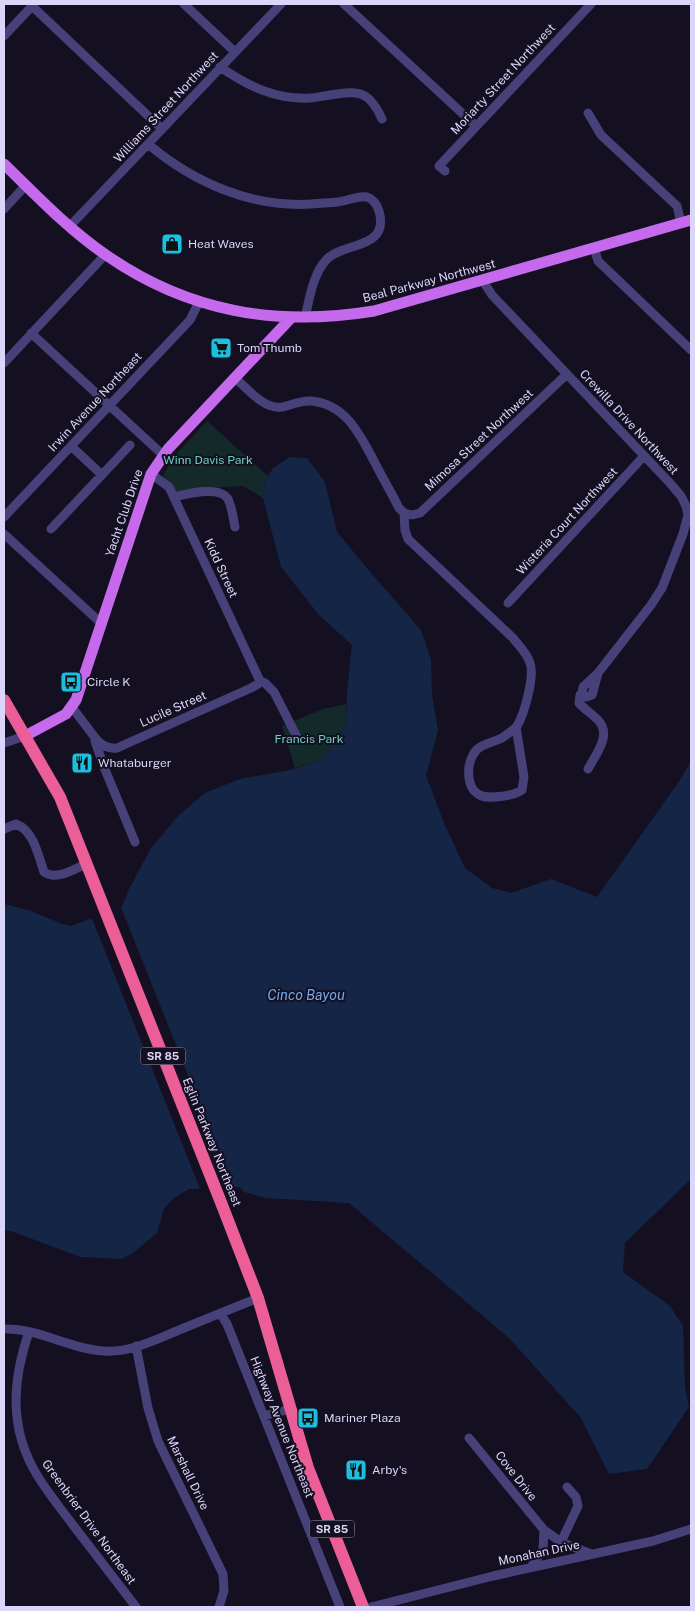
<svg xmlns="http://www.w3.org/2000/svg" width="695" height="1611" viewBox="0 0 695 1611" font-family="'Public Sans',sans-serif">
  <rect width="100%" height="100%" fill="#141021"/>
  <!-- green -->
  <path fill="#14292a" d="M207,421L268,476L265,481L263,498L243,486L193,489L174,493L163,475L177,453Z
    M346,704V724L322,760L295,768L282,726L323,709Z"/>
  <!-- water -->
  <path fill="#152545" d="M290,457L307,458L325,482L337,532L371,573L421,630L431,660L432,695L438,730L426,776L444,823L465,868L492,888L511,893L551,879L597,897L680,780L691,761V1179L625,1243L623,1272L670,1306L683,1326L685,1387L689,1407L647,1469L609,1474L581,1418L509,1338L349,1203L266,1198L244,1192L240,1187L189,1189L174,1198L164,1209L157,1233L133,1253L122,1259L80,1257L11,1231L4,1230V904L31,911L62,924L71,926L122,907L129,889L151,848L179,815L205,793L240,779L290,770L322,760L346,724L347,691L352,645L319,615L281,567L263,498L265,481L273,468Z"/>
  <!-- pier -->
  <path fill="#141021" d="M120,905L234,1190L201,1191L91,916Z"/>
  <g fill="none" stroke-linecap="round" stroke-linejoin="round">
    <!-- minor -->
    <path stroke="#47417a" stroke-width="9" d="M184,4L235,52
      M344,4L476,126
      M32,6L162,129
      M4,36L34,4
      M220,67C248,86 276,100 310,98C324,97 351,89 363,95C372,99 378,110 382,119
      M588,113L601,135L677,206L681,223
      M148,144C193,182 251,208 311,204C320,203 329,203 338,202C347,201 358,195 367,197C379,201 383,220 379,230C372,247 340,246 327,259C313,273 309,300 305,318
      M445,171L439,166L591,4
      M4,209L26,185
      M70,226L281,4
      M594,248L598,261L691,350
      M483,281L492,295L669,482L681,496L686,506L688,515L683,534L662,588L651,605L598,673L592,695L586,697L582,693L583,687L598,673
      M31,333L163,455
      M4,363L105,255
      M235,378C247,388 264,410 282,407C292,405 301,400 311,401C346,404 360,435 374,461C382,477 391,492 399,508L404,513L405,530L408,539L513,638C519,646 527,653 530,663C535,676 524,715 517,726C514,730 506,735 502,738C492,743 478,744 473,755C467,765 466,787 478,794C485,799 496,797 504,796C511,795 516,794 522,790L524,777L516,727
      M71,446L102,475
      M151,474L169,487L260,681
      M174,497C186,494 219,485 228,499C232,507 233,518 235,527
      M404,513L412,515L420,513L567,374
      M4,517L190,320L199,302
      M51,529L130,445
      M4,534L101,623
      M508,603L644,456
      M260,681L265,683L274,692L298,739
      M582,693L580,695L579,703C584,709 591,713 597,719C613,734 596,754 588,769
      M71,706L96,739L95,741L104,767L135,842
      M96,739C102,746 108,749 117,748L251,688L258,684L260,681
      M4,743L25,736
      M4,829L16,824C34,831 38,855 44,872C56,881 74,869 86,864
      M220,1313L227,1324L340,1607
      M4,1329C39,1328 69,1349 104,1351C131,1353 159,1338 184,1328C208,1318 233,1308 258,1298
      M29,1332C12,1381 9,1429 37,1475C48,1493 61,1509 73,1525C94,1552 115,1580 136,1607
      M136,1346L148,1408L158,1441L223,1574L224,1591L219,1607
      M264,1416L290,1409
      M469,1438L544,1530L561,1542L591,1554
      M561,1542L578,1506L576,1497L567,1487
      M531,1567L543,1550L544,1530
      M371,1607L493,1576L653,1541L691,1529"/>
    <!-- major -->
    <path stroke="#c569ed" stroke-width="11" d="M4,164C36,195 68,229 106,255C188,312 276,327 374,311L691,220
      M25,736L66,714L76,700L151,474L168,449L291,318"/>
    <!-- highway -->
    <path stroke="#ec5e98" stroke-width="12" d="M4,700L60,797L222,1205L258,1298L308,1468L363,1607"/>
  </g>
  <!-- icons -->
  <defs>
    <g id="shop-square" transform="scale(1.125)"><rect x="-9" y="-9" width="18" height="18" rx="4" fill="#1bbfe0" stroke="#141021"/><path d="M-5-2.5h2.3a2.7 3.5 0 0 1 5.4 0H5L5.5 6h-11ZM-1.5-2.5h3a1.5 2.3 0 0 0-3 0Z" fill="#111"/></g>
    <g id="supermarket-square" transform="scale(1.125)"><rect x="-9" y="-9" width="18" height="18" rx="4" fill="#1bbfe0" stroke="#141021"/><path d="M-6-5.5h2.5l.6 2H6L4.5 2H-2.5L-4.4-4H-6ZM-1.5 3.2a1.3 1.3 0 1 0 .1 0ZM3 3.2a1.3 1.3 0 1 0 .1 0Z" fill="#111"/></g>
    <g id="bus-square" transform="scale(1.125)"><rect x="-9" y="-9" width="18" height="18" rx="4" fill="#1bbfe0" stroke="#141021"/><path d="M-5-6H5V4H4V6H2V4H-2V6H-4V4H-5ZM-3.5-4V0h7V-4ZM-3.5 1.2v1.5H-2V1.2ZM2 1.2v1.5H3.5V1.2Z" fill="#111"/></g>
    <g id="restaurant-square" transform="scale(1.125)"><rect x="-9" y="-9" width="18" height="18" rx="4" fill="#1bbfe0" stroke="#141021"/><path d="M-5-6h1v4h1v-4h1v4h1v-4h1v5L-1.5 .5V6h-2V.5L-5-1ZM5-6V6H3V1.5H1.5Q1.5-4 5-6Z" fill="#111"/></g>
  </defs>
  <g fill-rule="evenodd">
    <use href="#shop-square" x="172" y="244"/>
    <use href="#supermarket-square" x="221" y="348"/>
    <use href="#bus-square" x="71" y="682"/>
    <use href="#restaurant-square" x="82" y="763"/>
    <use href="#bus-square" x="308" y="1418"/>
    <use href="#restaurant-square" x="356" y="1470"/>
  </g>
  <g text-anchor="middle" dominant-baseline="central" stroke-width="4" stroke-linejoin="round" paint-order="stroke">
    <!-- shield labels -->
    <g fill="#141021" stroke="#a09ab9" stroke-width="1">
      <rect x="140.5" y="1047.5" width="45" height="17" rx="4"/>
      <rect x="309.5" y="1520.5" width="45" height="17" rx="4"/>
    </g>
    <g font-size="11" font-weight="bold" fill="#dcd5fa">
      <text x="163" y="1056">SR 85</text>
      <text x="332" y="1529">SR 85</text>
    </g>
    <!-- street labels -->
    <g font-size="12" fill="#dcd5fa" stroke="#141021">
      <text transform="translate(503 79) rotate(-47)">Moriarty Street Northwest</text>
      <text transform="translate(166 107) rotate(-47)">Williams Street Northwest</text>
      <text transform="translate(429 281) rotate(-15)">Beal Parkway Northwest</text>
      <text transform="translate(95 402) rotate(-47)">Irwin Avenue Northeast</text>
      <text transform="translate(629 422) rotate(47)">Crewilla Drive Northwest</text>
      <text transform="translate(479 440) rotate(-43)">Mimosa Street Northwest</text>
      <text transform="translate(124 513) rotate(-71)">Yacht Club Drive</text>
      <text transform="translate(567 521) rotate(-47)">Wisteria Court Northwest</text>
      <text transform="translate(221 568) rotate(65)">Kidd Street</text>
      <text transform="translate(173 709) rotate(-24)">Lucile Street</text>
      <text transform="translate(212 1142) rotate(68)">Eglin Parkway Northeast</text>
      <text transform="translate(282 1427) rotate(68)">Highway Avenue Northeast</text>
      <text transform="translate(188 1473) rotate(64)">Marshall Drive</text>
      <text transform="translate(516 1476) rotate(52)">Cove Drive</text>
      <text transform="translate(89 1522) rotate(54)">Greenbrier Drive Northeast</text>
      <text transform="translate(539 1553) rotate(-12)">Monahan Drive</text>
    </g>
    <!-- poi labels -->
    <g font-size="12" fill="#dcd5fa" stroke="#141021" text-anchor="start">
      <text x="188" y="244">Heat Waves</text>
      <text x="237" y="348">Tom Thumb</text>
      <text x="87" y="682">Circle K</text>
      <text x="98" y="763">Whataburger</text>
      <text x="324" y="1418">Mariner Plaza</text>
      <text x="372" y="1470">Arby's</text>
    </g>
    <!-- park labels -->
    <g font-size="12" fill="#6ad1be" stroke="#141021">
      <text x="208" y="460">Winn Davis Park</text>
      <text x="309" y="739">Francis Park</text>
    </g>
    <!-- water labels -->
    <g font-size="14" font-style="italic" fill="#6faaee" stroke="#141021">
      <text x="306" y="995">Cinco Bayou</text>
    </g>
  </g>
  <!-- border -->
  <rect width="695" height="1611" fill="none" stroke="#dcd5fa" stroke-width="10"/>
</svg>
